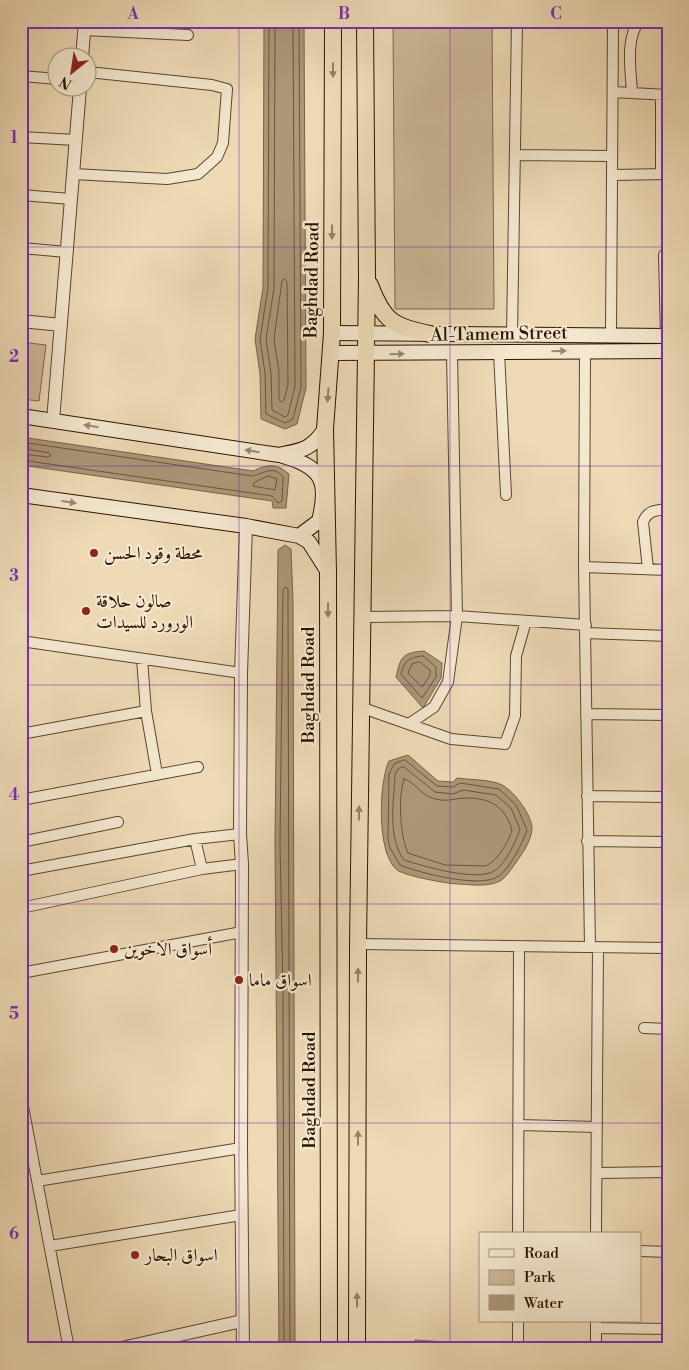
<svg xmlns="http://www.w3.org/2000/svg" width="689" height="1370" viewBox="0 0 689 1370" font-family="'Libre Bodoni',Amiri,serif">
  <rect width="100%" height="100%" fill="#eddab5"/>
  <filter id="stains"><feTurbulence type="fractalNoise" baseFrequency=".004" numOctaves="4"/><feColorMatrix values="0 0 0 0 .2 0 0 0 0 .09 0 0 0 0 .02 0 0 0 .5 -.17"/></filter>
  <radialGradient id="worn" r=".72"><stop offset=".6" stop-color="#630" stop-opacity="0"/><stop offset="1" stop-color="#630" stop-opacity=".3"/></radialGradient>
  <!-- green -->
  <path fill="#ccb896" stroke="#7c664b" d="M393,21H492L494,309H395Z
    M21,342L46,345L39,401L21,399Z
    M415,1340L463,1343V1349H414Z"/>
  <!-- water -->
  <path fill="#ab9677" stroke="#786247" d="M264,21H304L306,388L297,424L285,429L261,419L260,374L255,339L263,288Z
    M21,437L253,471C268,464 276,463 289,474L286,508H273L272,501L21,465Z
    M285,545L291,549L293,600L295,1349H279L275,843L278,550Z
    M424,651L442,663L441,678L423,708L396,677C401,656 402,653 424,651Z
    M408,755L438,781L453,782L457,778C470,780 490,779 502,785C514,791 533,816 532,830C530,843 522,854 515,864C511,869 506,878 500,881C488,887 473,885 459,884C448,884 405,876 397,870C376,853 379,782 389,761Z"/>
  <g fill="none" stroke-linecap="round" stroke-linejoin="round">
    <!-- shore -->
    <path stroke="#6b543c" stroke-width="1" d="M269,21L268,288L260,339L265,373L266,414L285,423L293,419L301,387L299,21
      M275,21L274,288L266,339L271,373L272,410L285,417L288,415L295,386L293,21
      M285,279L287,282L288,385L284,400L281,402L279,400V372L274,339L282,281Z
      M21,442L252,476C265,473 273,465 283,477L282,501L278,503L272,496L21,460
      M21,448L49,453L51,455L48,457L21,454
      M268,476L277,479L275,490L253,486L254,483Z
      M423,656L436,667V677L422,698L401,674C405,660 409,657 423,656Z
      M420,662L430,670V675L422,687L408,673L412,664Z
      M405,760L437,786L453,787L460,783L499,789L516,805L527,830C523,842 510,868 499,876C481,889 420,873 400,865L390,848L388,839L389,774L394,764Z
      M404,767L435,792L453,794L463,790L496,795L511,808L520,829C517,840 504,866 494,871C476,882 423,866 404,860C387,837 394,801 395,775L398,769Z
      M404,779C414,781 421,795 432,798C446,803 454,798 466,798C490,798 505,806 512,830C509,841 497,862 485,866L445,865L408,853C400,837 398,796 404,779Z
      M284,1349L283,991L280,843L283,590L285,587L288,589V600L290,1349"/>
    <!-- minor casing -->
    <g stroke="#5c452d" stroke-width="12">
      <path id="minor" d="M84,30L188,35
        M21,76L58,79
        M613,92L668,95
        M632,93C631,71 625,40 639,21
        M661,95V174
        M21,137L76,140
        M515,155L612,156
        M73,174L167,179L198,174L217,157L223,143L227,89L212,85L88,72
        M612,175L667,174
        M21,195L71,199
        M21,248L67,252
        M512,335L517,21
        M611,335L613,21
        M666,336L664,255H668
        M585,351L584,567L590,947
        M499,352L506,495
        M584,567L668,570
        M648,569L643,522C648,510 656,510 668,509
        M361,617L457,616L586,625
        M586,633L668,636
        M21,641L241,673
        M142,659L146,711L157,774
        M360,707L451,739L505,744L515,716L516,656L526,621
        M586,714L668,715
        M409,724L434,707L448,682L457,616L452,353
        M21,734L146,711
        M587,796L668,797
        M21,800L198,767
        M195,839L202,869
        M587,841L668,842
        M21,842L118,822
        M21,871L195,839L240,834
        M21,908L202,869L242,864
        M358,944L668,948
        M21,973L242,932
        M644,1028L668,1029
        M21,1096L69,1349
        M518,1125L597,1127
        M597,1173L668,1172
        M37,1181L241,1148
        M518,1234L519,946
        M596,1234L598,947
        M50,1246L241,1215
        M640,1251L668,1252
        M596,1328L668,1329
        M518,1349V1321
        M596,1349V1321"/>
    </g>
    <!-- tertiary casing -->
    <g stroke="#5c452d" stroke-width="14">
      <path id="tertiary" d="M82,58L85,21
        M21,321L61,325
        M53,421L80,88
        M117,1349L242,1321
        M243,1349L241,1148L242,864L240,834L241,673L246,526"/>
    </g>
    <!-- secondary casing -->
    <g stroke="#2b1300" stroke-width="16">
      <path id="secondary" d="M332,333L668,336
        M331,353L668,351
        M21,416L279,455C302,450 311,450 325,429
        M283,456C322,467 329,481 319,521L299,536
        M21,495L246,526L299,536L309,542L328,572"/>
    </g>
    <!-- trunk casing -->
    <g stroke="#2b1300" stroke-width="18">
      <path id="trunk" d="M370,285C384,322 393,326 430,334
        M329,1349L328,572L325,429L332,333L333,21
        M357,1349L358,944L367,277L365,21"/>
    </g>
    <!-- minor -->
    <use href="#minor" stroke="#f3e7cf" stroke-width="10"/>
    <!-- tertiary -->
    <use href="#tertiary" stroke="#f3e7cf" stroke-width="12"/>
    <!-- secondary -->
    <use href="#secondary" stroke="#f3e7cf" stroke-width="14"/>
    <!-- trunk -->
    <use href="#trunk" stroke="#eddab5" stroke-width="16"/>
  </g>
  <!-- one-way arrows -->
  <defs><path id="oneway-solid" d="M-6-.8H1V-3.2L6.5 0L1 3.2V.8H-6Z" transform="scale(1.25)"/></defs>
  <g fill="#968064">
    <use href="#oneway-solid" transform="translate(333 70) rotate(90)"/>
    <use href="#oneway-solid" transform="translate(332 232) rotate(90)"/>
    <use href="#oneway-solid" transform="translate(328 395) rotate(94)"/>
    <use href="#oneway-solid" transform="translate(328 610) rotate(90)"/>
    <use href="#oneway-solid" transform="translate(359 813) rotate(-89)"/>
    <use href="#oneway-solid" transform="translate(358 975) rotate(-90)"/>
    <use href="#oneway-solid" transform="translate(358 1138) rotate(-90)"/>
    <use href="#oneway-solid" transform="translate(357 1300) rotate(-90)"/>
  </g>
  <g fill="#998872">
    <use href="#oneway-solid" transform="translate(559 351) rotate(-1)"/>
    <use href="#oneway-solid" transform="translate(397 354) rotate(-1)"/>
    <use href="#oneway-solid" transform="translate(91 426) rotate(-171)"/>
    <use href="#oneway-solid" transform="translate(252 451) rotate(-171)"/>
    <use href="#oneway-solid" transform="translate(69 502) rotate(8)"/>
  </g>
  <!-- grid -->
  <path fill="none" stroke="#7b2cbf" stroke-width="1" stroke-opacity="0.55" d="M239,21V1349M450,21V1349M21,247H668M21,466H668M21,685H668M21,904H668M21,1123H668"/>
  <!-- markers -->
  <g fill="#8f2418" stroke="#f3e7cf" stroke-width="2">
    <circle cx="94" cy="553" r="5"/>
    <circle cx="86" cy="611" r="5"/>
    <circle cx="114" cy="949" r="5"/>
    <circle cx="239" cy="980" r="5"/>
    <circle cx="135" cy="1255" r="5"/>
  </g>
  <g text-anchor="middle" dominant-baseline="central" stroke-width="4.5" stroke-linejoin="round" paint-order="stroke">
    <!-- street labels -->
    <g font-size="18" fill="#2b1300" stroke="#f3e7cf">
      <text transform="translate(312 280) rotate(-89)">Baghdad Road</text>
      <text transform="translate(499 334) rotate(-1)">Al-Tamem Street</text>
      <text transform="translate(308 685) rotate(-90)">Baghdad Road</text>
      <text transform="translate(309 1090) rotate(-90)">Baghdad Road</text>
    </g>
    <!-- poi labels -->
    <g font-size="18" fill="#2b1300" stroke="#f3e7cf" text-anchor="start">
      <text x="104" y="553">محطة وقود الحسن</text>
      <text x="96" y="601">صالون حلاقة<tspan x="96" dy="21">الورورد للسيدات</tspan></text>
      <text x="124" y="949">أسواق الاخوين</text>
      <text x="249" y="980">اسواق ماما</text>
      <text x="145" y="1255">اسواق البحار</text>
    </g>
  </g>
  <!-- margin -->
  <rect width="689" height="1370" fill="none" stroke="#eddab5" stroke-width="55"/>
  <!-- legend -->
  <rect x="479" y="1232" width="162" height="90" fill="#f3e7cf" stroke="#a3927c"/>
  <rect x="489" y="1249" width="25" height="8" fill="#f3e7cf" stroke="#a3927c"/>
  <text x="524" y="1258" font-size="15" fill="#2b1300">Road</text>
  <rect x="489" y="1270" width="25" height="15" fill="#ccb896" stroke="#a3927c"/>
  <text x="524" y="1282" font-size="15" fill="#2b1300">Park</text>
  <rect x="489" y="1295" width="25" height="15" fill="#ab9677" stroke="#a3927c"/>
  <text x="524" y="1308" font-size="15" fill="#2b1300">Water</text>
  <!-- north arrow -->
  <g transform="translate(72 72) rotate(210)"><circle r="24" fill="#f3e7cf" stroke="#a3927c"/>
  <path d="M0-4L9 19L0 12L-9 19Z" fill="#8f2418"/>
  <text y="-8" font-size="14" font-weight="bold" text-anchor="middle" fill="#2b1300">N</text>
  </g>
  <rect x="28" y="28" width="634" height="1314" fill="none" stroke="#7b2cbf" stroke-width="2"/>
  <g font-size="16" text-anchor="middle" font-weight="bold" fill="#7b2cbf">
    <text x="133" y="19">A</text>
    <text x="344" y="19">B</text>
    <text x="556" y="19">C</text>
    <text x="14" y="143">1</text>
    <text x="14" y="362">2</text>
    <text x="14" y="581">3</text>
    <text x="14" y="800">4</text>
    <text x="14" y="1019">5</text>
    <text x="14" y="1239">6</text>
  </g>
  <rect width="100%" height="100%" filter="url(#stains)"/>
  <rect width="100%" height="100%" fill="url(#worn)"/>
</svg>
